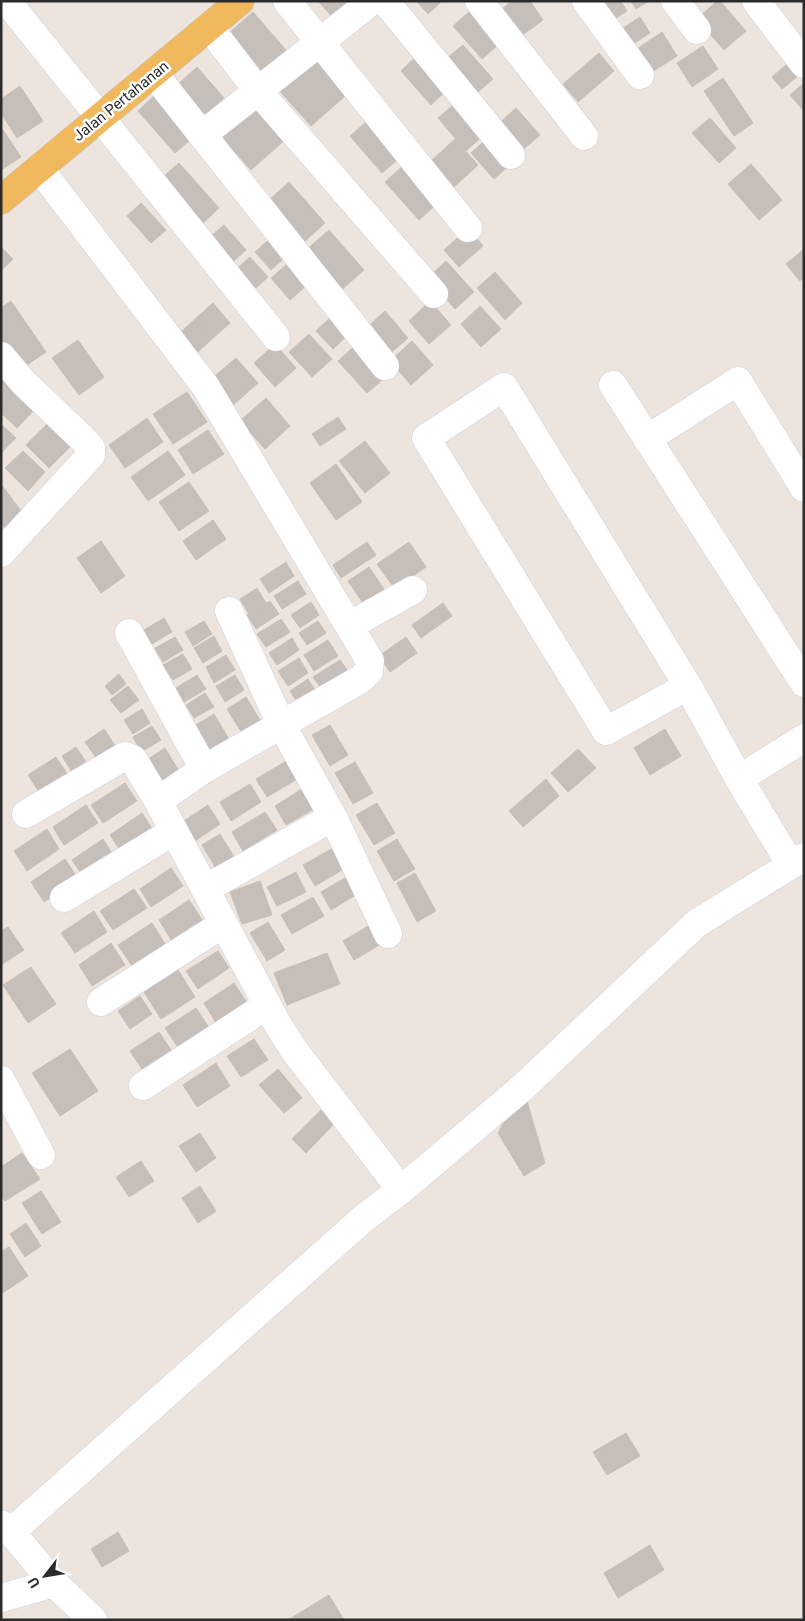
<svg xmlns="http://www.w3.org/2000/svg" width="805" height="1621" viewBox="0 0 805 1621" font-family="Roboto,sans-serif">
  <rect width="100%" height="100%" fill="#ede4dd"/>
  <!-- building -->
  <path fill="#c5beb9" stroke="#c8bfb6" d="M318,1H358L336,21Z
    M416,1H442L428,14Z
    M512,1H530L543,20L521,36L502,9Z
    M598,1H621L627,11L611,21Z
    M631,1H649L636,9Z
    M717,1H720L746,31L724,50L697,19Z
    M477,5L506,38L482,59L453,26Z
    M253,12L286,50L262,71L229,33Z
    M640,17L650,33L627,48L617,32Z
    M662,32L677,56L646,76L631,53Z
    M463,45L493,79L472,97L442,62Z
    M703,46L718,69L692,87L677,63Z
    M318,52L352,90L311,126L277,88Z
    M421,52L451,86L431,105L401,71Z
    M599,53L614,71L578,102L563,84Z
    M794,58L804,71L782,89L772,77Z
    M197,67L224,98L202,117L175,87Z
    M723,78L753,123L734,136L704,91Z
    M804,83V111L790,95Z
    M20,86L43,121L17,138L1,113V99Z
    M159,91L197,134L175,153L138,111Z
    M460,99L488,131L466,151L438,118Z
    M256,104L286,139L251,170L221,136Z
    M516,108L540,135L519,153L495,127Z
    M373,116L405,153L382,173L350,136Z
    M710,118L736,148L719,163L692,133Z
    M1,127L21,157L1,170Z
    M491,135L514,161L494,179L471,153Z
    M455,139L478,165L454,187L431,161Z
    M179,163L219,208L197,229L156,183Z
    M406,163L440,201L419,220L385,182Z
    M751,164L782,200L759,220L728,184Z
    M289,182L325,223L303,243L267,202Z
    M141,203L166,230L151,243L127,216Z
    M224,225L246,250L227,267L204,242Z
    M468,228L483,246L459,267L444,250Z
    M329,230L364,270L340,291L305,251Z
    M274,235L290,253L271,270L255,252Z
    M1,247L13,259L1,271Z
    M804,249V278L800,281L786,264Z
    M250,257L268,277L248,295L230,275Z
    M294,258L313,280L290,300L271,278Z
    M446,261L474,292L455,309L428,278Z
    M495,272L522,303L505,320L477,288Z
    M11,301L46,352L21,369L1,340V308Z
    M430,301L451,325L429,344L409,321Z
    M213,303L230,323L211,340L194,320Z
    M480,306L501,329L481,347L461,324Z
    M385,311L408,338L387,356L364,330Z
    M333,315L350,333L333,349L316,331Z
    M194,320L211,340L191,358L173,339Z
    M309,334L332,359L312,377L289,352Z
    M78,340L104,377L79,395L52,358Z
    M412,341L433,365L411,385L390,361Z
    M358,343L387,376L367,393L338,361Z
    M275,344L296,368L275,387L254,363Z
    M236,358L258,383L232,406L209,381Z
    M1,374L38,406L17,428L1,413Z
    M187,392L207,422L173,444L153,414Z
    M266,398L290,426L265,449L240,421Z
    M338,417L346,429L320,446L312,434Z
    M147,418L163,442L125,468L109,445Z
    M49,422L72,445L49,468L26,445Z
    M1,424L16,438L1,453Z
    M208,430L224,454L193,474L178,450Z
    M365,441L390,473L365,493L339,461Z
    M23,451L45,472L28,491L5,468Z
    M168,451L185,475L148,501L131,477Z
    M336,464L362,502L336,520L310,483Z
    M189,482L209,511L179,531L159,502Z
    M1,484L24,515L5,529L1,523Z
    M213,520L226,539L196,560L183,541Z
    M101,541L125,576L101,593L77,558Z
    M367,542L376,555L341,578L333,565Z
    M409,542L426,567L395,589L377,564Z
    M286,562L294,576L269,593L260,579Z
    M369,567L388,595L367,609L348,581Z
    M298,581L306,594L282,609L274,596Z
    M257,588L266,603L249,614L240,599Z
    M270,601L279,614L256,629L247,615Z
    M311,602L319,615L300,628L291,615Z
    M443,603L452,616L421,638L412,625Z
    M164,618L172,632L152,644L144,630Z
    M281,619L290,632L266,647L257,634Z
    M204,621L212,634L193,646L185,632Z
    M318,621L326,633L307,645L299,633Z
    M214,636L222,651L203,663L194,648Z
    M175,637L183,650L163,662L155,648Z
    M406,637L417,653L390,672L379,656Z
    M292,638L299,650L277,665L269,653Z
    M328,640L338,656L314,671L304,655Z
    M183,654L192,669L173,680L163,665Z
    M226,655L235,670L214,683L206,667Z
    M299,658L308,673L288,686L278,671Z
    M340,660L349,673L322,690L313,677Z
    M119,674L126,684L112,695L105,686Z
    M197,675L206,689L184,702L176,688Z
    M235,675L244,690L225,702L216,686Z
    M308,679L317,693L299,705L290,691Z
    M128,686L139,700L121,713L110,700Z
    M205,693L214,707L194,718L186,705Z
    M246,697L264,727L245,738L227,709Z
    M142,709L150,723L133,734L124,720Z
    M214,714L233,746L215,757L196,725Z
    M330,725L348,755L330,766L312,735Z
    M152,726L161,740L141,752L133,737Z
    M104,729L118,750L99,762L85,742Z
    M665,729L681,756L650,775L634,748Z
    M76,747L88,765L73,774L62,756Z
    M165,748L182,776L162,788L145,761Z
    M578,749L596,768L568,792L551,773Z
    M56,757L68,775L40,793L28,775Z
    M288,760L299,778L267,797L256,779Z
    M355,762L373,793L353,804L335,773Z
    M546,779L559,796L523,827L509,811Z
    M125,783L137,801L103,823L91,805Z
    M250,784L261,802L231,821L220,802Z
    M305,787L317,807L286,825L275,806Z
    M377,803L395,833L374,845L356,815Z
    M86,805L98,823L64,845L53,827Z
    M208,805L220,824L192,843L179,824Z
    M265,812L277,830L243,851L232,832Z
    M142,813L154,832L122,853L110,835Z
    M47,829L59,849L27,871L14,851Z
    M220,834L238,863L220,875L202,845Z
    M103,839L115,858L84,878L72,860Z
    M397,839L415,869L394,881L377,851Z
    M337,846L349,866L315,886L303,865Z
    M65,859L79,880L44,902L31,882Z
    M171,868L183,886L151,907L140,889Z
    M296,872L306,892L277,906L267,887Z
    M415,873L436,911L417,922L397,883Z
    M352,874L362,891L331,910L321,892Z
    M260,881L272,915L242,924L230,892Z
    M134,889L147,908L113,930L100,911Z
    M313,897L324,916L292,934L281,915Z
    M189,900L203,921L172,941L159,920Z
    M94,911L107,932L75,953L61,933Z
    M268,922L285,950L267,961L250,933Z
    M375,922L386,941L354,960L343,941Z
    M152,923L165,944L132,966L118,945Z
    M8,927L24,950L1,965V931Z
    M111,943L125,965L92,986L79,965Z
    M218,951L229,968L198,989L186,971Z
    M327,953L340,984L287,1005L274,973Z
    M31,967L56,1004L28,1023L3,985Z
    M178,970L195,997L161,1019L144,992Z
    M234,983L247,1003L216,1023L204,1003Z
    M140,996L152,1014L130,1029L118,1011Z
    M196,1008L210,1029L179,1049L165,1028Z
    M159,1032L171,1050L142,1069L130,1051Z
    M254,1039L268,1060L241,1077L227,1056Z
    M70,1049L98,1091L60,1116L32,1073Z
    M216,1063L230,1086L197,1107L183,1085Z
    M278,1069L302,1098L284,1113L259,1085Z
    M523,1087L545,1163L524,1176L498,1133Z
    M324,1107L338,1120L306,1153L292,1139Z
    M200,1133L216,1158L196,1172L179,1146Z
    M22,1153L40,1179L5,1201L1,1196V1167Z
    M141,1161L154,1181L129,1197L116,1177Z
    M200,1186L216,1211L198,1223L182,1198Z
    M41,1191L61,1222L42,1234L22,1203Z
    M26,1223L41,1246L25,1257L10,1234Z
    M9,1247L28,1276L1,1294V1252Z
    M626,1433L640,1456L607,1475L593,1452Z
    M118,1532L129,1551L102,1567L91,1549Z
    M650,1545L664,1570L618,1598L604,1573Z
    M329,1595L344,1620H288Z"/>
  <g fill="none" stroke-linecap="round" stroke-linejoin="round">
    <!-- minor casing -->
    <g stroke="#cbd1dc" stroke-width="29">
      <path id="minor" d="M7,1L276,337
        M287,1L468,228
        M385,1L511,155
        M479,1L584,136
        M586,1L640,75
        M675,1L697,30
        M756,1L804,64
        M209,27L258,91L434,294
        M154,74L385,366
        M202,135L372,1
        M1,356L24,383L86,442L91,448V455L1,553
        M613,385L804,683
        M647,439L738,381L804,488
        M229,611L281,724L333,817L388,934
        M349,626L413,590
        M129,633L204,769
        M688,686L606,731L426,438L504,387L688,686L739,779L791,865
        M739,779L804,738
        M26,814L125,756L133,759L158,801
        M205,889L333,817
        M64,898L174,831
        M101,1002L223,924
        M1,1080L41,1155
        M143,1086L266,1006
        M401,1190L523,1087L697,923L804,857
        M1,1524L11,1532L54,1583L93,1620
        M11,1532L364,1218L401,1190L294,1050L277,1023L158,801L204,769L361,679L369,671L370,661L206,387L40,169
        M1,1598L54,1583"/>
    </g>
    <!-- major casing -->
    <g stroke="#c4c4c4" stroke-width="29">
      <path id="major" d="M1,200L240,1"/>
    </g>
    <!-- minor -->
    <use href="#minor" stroke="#fff" stroke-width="28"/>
    <!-- major -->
    <use href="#major" stroke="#f0b95e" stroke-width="28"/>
  </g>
  <g text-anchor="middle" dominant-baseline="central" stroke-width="5" stroke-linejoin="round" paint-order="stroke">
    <!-- street labels -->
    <g font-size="15" fill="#2b2b2b" stroke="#fff">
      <text transform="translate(121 101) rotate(-39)">Jalan Pertahanan</text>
    </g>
  </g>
  <!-- border -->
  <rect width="805" height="1621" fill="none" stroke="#2b2b2b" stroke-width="5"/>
  <!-- north arrow -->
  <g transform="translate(45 1576) rotate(239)" stroke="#ffffff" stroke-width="4" paint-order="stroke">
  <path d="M0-4L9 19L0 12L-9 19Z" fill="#2b2b2b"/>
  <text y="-8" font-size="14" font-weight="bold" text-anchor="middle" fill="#2b2b2b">U</text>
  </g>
</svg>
